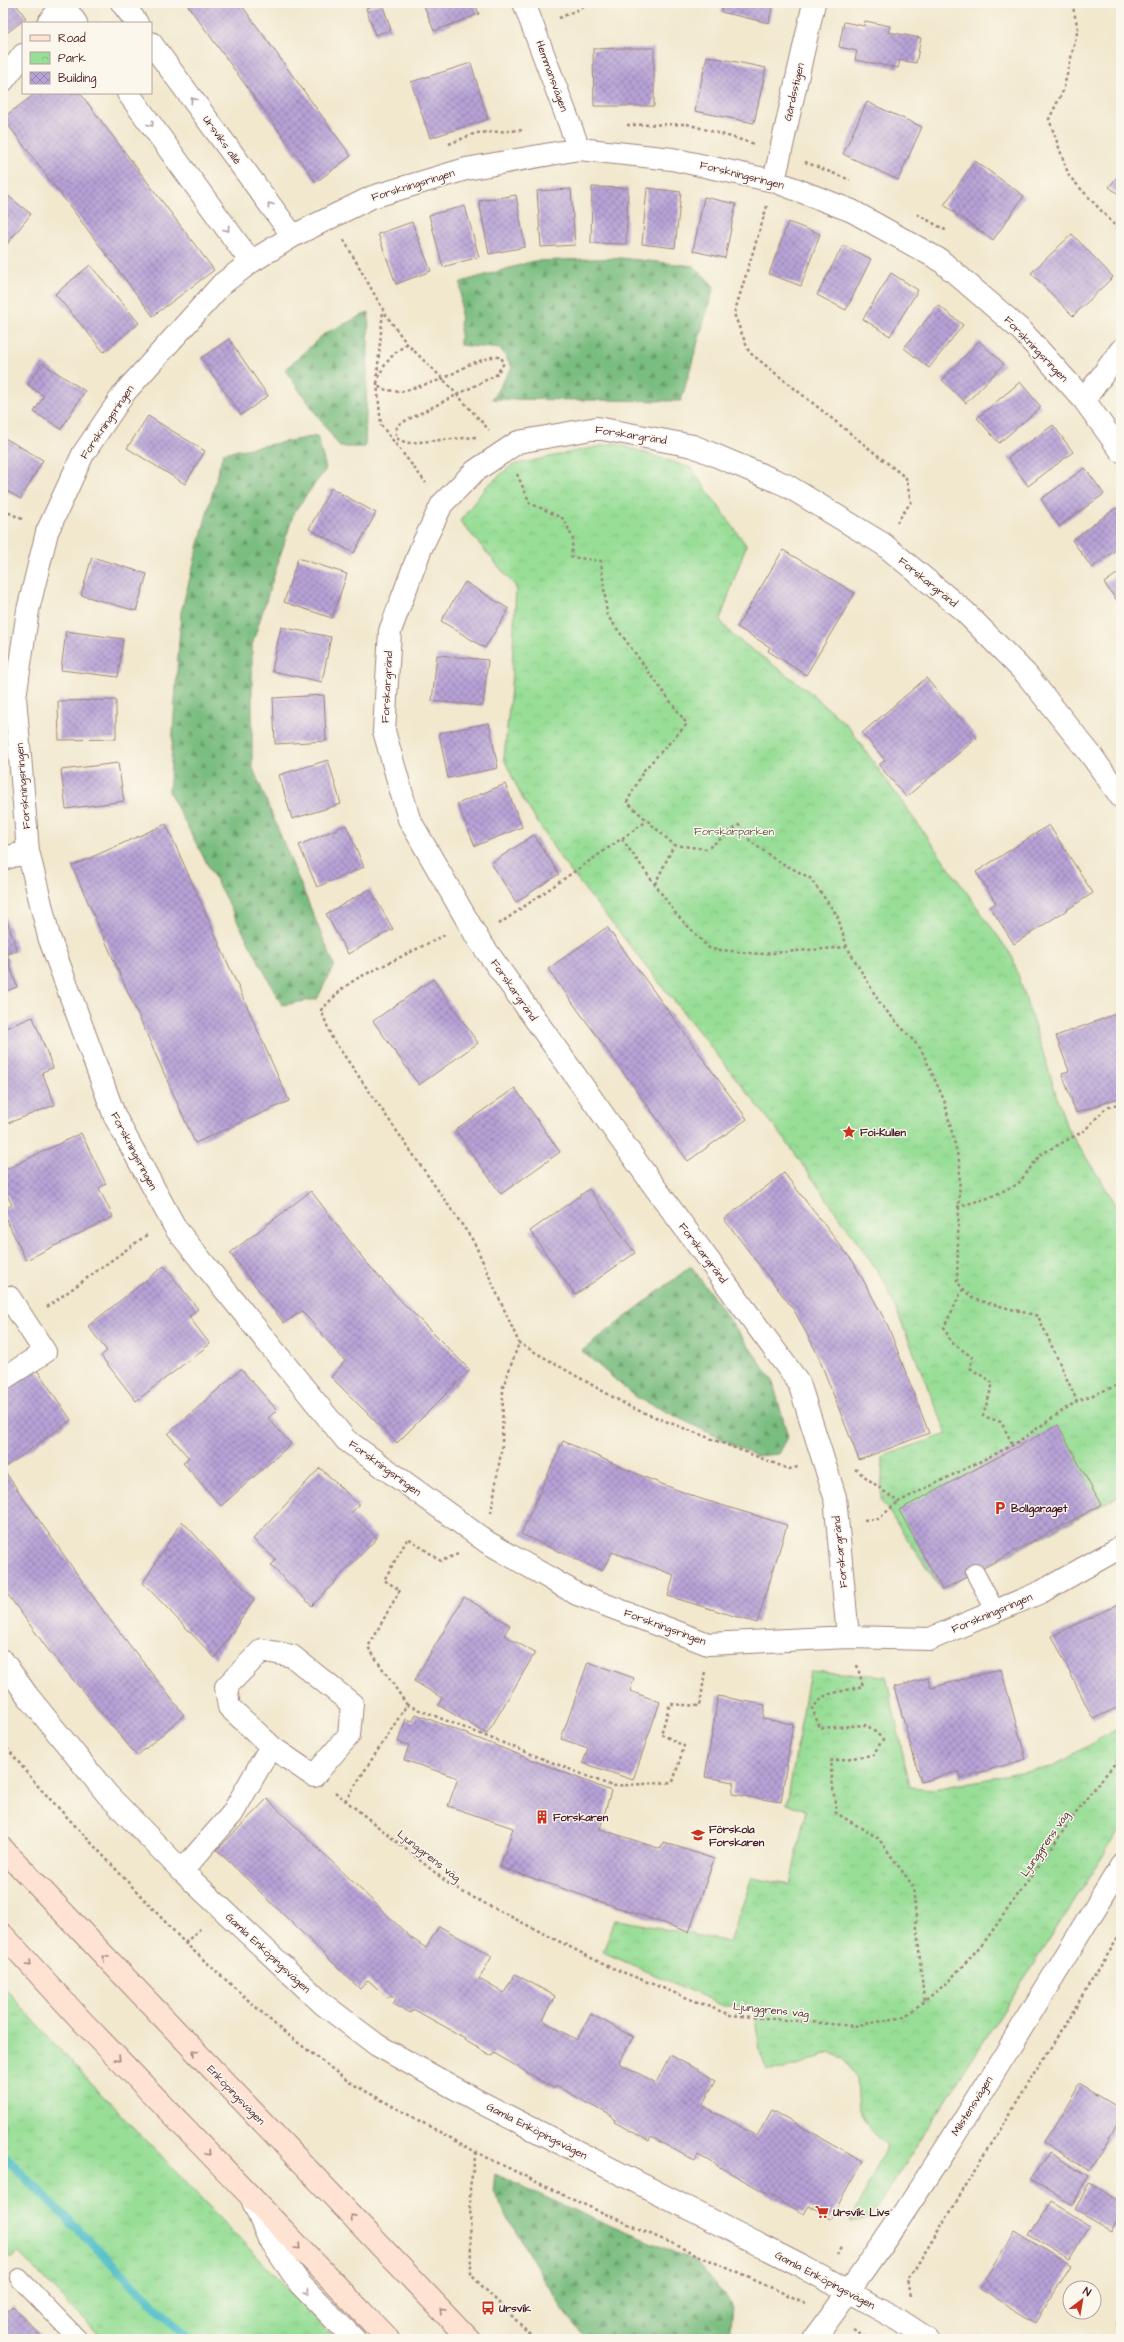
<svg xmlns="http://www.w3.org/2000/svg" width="1124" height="2342" viewBox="0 0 1124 2342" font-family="'Architects Daughter',sans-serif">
  <defs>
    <pattern id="grass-tufts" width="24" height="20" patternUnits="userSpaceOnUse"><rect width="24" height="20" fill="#98de97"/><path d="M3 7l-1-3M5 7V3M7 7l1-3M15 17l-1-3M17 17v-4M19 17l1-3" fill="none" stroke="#84be82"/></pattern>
    <pattern id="forest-firs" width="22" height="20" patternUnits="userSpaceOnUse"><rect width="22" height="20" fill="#7abd80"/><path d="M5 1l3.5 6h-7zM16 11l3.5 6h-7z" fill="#669969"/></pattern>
    <pattern id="park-crowns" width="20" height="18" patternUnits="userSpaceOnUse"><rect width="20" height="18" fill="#98de97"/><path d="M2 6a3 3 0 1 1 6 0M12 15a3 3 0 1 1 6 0" fill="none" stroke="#84be82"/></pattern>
    <pattern id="building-cross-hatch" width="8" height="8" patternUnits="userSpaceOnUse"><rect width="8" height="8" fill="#b7a3d7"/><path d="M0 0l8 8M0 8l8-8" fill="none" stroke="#9784af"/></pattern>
  </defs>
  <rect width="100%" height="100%" fill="#fbf7ec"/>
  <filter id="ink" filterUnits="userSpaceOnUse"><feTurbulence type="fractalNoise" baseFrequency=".025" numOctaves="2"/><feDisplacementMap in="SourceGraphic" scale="8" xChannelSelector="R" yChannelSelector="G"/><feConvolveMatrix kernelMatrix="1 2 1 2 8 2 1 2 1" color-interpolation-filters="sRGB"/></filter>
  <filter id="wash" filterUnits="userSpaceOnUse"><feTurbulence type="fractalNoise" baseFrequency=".012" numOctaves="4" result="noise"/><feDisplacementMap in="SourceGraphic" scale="16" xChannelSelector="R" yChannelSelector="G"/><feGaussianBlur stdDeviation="0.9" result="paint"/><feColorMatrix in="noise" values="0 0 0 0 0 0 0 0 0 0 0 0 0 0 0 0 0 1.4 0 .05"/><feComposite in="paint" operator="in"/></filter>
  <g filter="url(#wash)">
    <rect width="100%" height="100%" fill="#f1e8ce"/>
    <!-- grass -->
    <path fill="url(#grass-tufts)" stroke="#717e61" d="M3,1986L79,2071L336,2339H103L18,2252L12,2258L3,2248Z"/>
    <!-- forest -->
    <path fill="url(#forest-firs)" stroke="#626e56" d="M621,258L694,266L714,286L681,401L492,399L512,367L501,349L460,345L461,282L534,261Z
      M369,312L365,447H340L285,370L324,334Z
      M317,436L326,469L294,512L252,645V766L334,965L317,999L282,1005L169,792L181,612L223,453Z
      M691,1266L772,1379L788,1437L779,1454L756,1456L634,1396L582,1351Z
      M495,2174L582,2214L696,2261L732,2305L729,2339H586L563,2311L493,2192Z"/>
    <!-- park -->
    <path fill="url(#park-crowns)" stroke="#717e61" d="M615,443L691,468L746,545L720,620L732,635L806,689L847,725L1012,956L1067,1128L1121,1212V1495L942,1590L881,1500L883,1456L947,1434L884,1280L786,1141L563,862L522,798L504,759L511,687L516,587L460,521L486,487L512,465Z
      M810,1671L886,1676L910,1787L934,1789L1052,1767L1121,1726V1828L870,2218L851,2222L887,2145L866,2124L859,2110L857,2078L843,2059L831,2053L785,2069L767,2070L761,2055L753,2007L723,2005L603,1952L615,1919L729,1942L752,1878L790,1885L806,1810L787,1804Z"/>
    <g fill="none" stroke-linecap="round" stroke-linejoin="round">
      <!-- stream -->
      <path stroke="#52bfc9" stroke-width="9" d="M3,2155L188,2339"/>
    </g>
    <g id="blocks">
      <!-- building -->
      <path fill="url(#building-cross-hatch)" d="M3,3H15L26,18L3,36Z
        M186,3H240L351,156L316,182Z
        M382,3L391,30L375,35L366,8Z
        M423,3H475L479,14L434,31Z
        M723,3H773L769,23L721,12Z
        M865,21L890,26L888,32L921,38L916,63L900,60L898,68L855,60L857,51L839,47L844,22L864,26Z
        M624,48H654V106H594L593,49Z
        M707,56L766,68L754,123L695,111Z
        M471,63L488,119L430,138L411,82Z
        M36,93H80L214,270L153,316L3,118Z
        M867,102L922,127L898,180L843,154Z
        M975,161L1024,196L993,240L944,205Z
        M1121,172V202L1118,199L1121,196L1109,187Z
        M592,187L628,188L626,244L591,243Z
        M647,188L681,192L675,248L642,244Z
        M571,189L575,245L541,247L537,191Z
        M3,192L31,214L3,249Z
        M516,195L525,247L489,254L479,201Z
        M704,197L736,204L725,258L693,251Z
        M465,206L479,257L443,267L429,215Z
        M412,222L431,271L396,284L378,234Z
        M788,222L820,234L801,286L769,274Z
        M1072,234L1113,277L1073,316L1031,273Z
        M843,245L871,259L846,310L817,295Z
        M90,265L139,323L104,352L55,294Z
        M891,273L918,290L890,336L863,319Z
        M938,305L963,325L929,368L904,348Z
        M229,339L268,396L241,415L201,358Z
        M979,341L1004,364L966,403L942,380Z
        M42,363L85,391L61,429L34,412L44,396L28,385Z
        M1020,382L1041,407L999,443L977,418Z
        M148,416L205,451L185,484L127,448Z
        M1053,425L1073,452L1028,486L1008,458Z
        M3,437L43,460L21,499L3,489Z
        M1085,468L1104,494L1059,526L1041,499Z
        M331,488L376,513L354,553L309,529Z
        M1116,508L1121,515V546L1092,568L1072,540Z
        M783,550L855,593L806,675L768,651L770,647L737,627Z
        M92,557L147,574L136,611L81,595Z
        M298,558L347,574L332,618L284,602Z
        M1121,571V606L1104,583Z
        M465,582L509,609L485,648L441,621Z
        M281,627L331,637L322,682L272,671Z
        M66,631L123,639L118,677L61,670Z
        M437,655L488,660L483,706L432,701Z
        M926,678L977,738L906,797L879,765L885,760L862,733Z
        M324,695L326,741L275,744L273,698Z
        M116,700V739L59,740L58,701Z
        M489,723L498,768L448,778L439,733Z
        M328,760L341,804L292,819L279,775Z
        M118,763L124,801L66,809L61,770Z
        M505,784L522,827L475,846L457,804Z
        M166,824L289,1101L195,1143L72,866Z
        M346,825L364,867L317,887L299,845Z
        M1049,825L1093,893L1014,944L990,907L996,903L976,872Z
        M534,835L559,874L516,902L491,863Z
        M370,889L393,929L348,954L326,914Z
        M3,908L17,951L6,954L17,987L3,992Z
        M607,927L747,1119L688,1161L548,969Z
        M433,979L478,1043L419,1085L373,1021Z
        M1121,1012V1097L1076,1113L1062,1073L1069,1071L1056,1036Z
        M33,1017L53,1068L42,1072L55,1105L3,1125V1029Z
        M515,1088L560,1152L501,1194L455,1130Z
        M81,1133L106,1184L99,1188L113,1217L26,1260L3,1213V1210L12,1205L3,1187V1171Z
        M784,1173L854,1263L888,1326L929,1433L859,1460L817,1353L794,1310L724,1219Z
        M589,1189L635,1253L575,1295L530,1231Z
        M311,1191L365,1261L404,1304L470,1370L397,1443L331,1377L345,1361L302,1311L284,1323L230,1253Z
        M164,1266L198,1309L189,1317L210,1344L136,1401L101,1356L107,1351L88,1326Z
        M35,1367L71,1420L3,1469L104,1612L184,1715L137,1756L49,1651L3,1588V1387Z
        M241,1369L277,1410L268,1418L291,1444L221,1506L183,1463L189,1458L168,1434Z
        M1058,1425L1101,1505L942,1590L899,1510Z
        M563,1441L644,1477L698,1498L787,1525L757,1623L668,1596L674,1575L612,1552L602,1571L521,1534Z
        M320,1468L359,1505L351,1513L377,1538L312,1606L271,1566L276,1560L253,1539Z
        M182,1521L254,1599L215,1658L143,1583Z
        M464,1597L510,1625L504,1635L535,1653L487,1734L438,1705L442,1698L414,1681Z
        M1121,1603V1706L1093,1719L1052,1636Z
        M588,1662L634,1678L630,1691L660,1702L633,1780L583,1763L588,1748L561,1739Z
        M1001,1669L1026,1759L961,1778L959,1771L921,1782L894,1687L928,1678L931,1688Z
        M718,1696L765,1705L763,1719L793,1724L781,1802L732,1794L734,1782L705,1777Z
        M416,1714L611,1791L600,1829L661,1849L663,1842L714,1859L689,1932L500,1867L513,1828L448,1806L458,1778L404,1760L409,1745L398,1742L406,1719L413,1721Z
        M267,1799L410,1937L426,1948L439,1926L492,1956L479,1979L504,1993L515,1974L555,1996L542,2020L577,2040L591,2014L633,2037L619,2063L656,2083L670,2055L716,2080L702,2105L757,2136L772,2110L863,2161L830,2219L809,2206L804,2214L698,2155L695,2161L651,2137L649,2141L614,2122L615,2120L612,2116L556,2086L555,2089L494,2053L492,2056L464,2040L465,2038L413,2009L411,2013L393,2004L396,1999L392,1995L388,1998L368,1980L360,1989L217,1850Z
        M1079,2084L1121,2109V2118L1090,2170L1044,2142Z
        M1049,2152L1089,2176L1072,2205L1032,2181Z
        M1090,2183L1121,2202V2214L1112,2230L1075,2209Z
        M1049,2201L1089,2226L1069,2259L1029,2235Z
        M1015,2232L1071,2265L1036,2323L980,2289Z
        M13,2306L44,2339H3V2316Z
        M1121,2318V2330L1115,2325Z"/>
    </g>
  </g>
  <g filter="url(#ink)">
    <use href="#blocks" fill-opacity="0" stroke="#9e847c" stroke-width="1"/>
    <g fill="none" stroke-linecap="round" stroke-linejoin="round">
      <!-- service casing -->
      <g stroke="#9e847c" stroke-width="20">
        <path id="service" d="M975,1573L996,1612
          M19,2278L78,2339"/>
      </g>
      <!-- minor casing -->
      <g stroke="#9e847c" stroke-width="24">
        <path id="minor" d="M62,3L76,23
          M122,3L137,23
          M524,3L579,149
          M48,23L65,3
          M151,43L293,236
          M3,81L23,55
          M128,93L251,262
          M774,181L814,3
          M1084,400L1121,350
          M1121,451L1084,400L1022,331L940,260L852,211L774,181L672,159L579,149L466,169L372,197L293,236L251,262L222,284L125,392L83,454L47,532L28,610L15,697L28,851L49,937L115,1117L176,1229L346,1440L487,1542L577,1594L708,1644L848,1637L930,1639L1041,1592L1121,1547
          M3,859L28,851
          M3,1300L9,1297L45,1352L3,1379
          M848,1637L835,1497L799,1383L651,1182L478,939L409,819L384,731L390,631L421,548L442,504L475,471L518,442L597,428L693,446L786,485L883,544L964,611L1026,674L1091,755L1121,797
          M262,1650L292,1656L352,1704L349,1735L314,1776L273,1748L229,1707L226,1687Z
          M3,1661L27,1695L107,1794L182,1871L323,2004L377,2045L478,2101L805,2268L899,2320L928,2339
          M182,1871L232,1814L271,1746
          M252,2199L269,2239L300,2284L354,2339
          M814,2339C927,2189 1022,2026 1121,1866"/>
      </g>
      <!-- secondary casing -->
      <g stroke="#9e847c" stroke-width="24">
        <path id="secondary" d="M3,1849L469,2339
          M3,1935L81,2020L388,2339"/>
      </g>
      <!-- path -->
      <path stroke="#9e847c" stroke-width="2.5" stroke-dasharray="3 3" stroke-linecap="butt" d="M1072,3L1078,29L1063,91L1049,119L1069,176L1121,232
        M559,18L593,3
        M627,125L687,124L755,144
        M449,144L476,133L524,130
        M805,162L850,180
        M767,206L734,314L749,352L906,478L911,502L897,522
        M917,214L947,231
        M344,240L386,315L407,344L443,379L489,430
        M407,344C392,354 382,365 377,383L381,389L400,392L443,379L470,364L492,357H501L504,363L496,375L399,424L396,429V438L407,443L476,437
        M377,376L383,310
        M377,383L381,425L426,483
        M517,474L530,503L564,519L573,539L571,557L601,561L607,615L687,724L644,770L627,802L674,845L707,849L739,825L751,842L776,860L810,878L837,915L847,947
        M3,510L24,520
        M622,839L677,915L710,949L760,954L847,947L881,1005L921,1049L944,1100L960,1165L957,1282L973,1299L1038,1316L1077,1401
        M655,884L674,845
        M499,924L647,821
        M445,935L356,979L342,989L321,1010L332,1038L474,1242L519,1343L632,1408L789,1469L798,1467
        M957,1207L988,1198L1018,1184L1041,1154L1084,1131L1106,1108L1121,1103
        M963,1289L944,1327L951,1342L972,1357L970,1368L993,1383L983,1416L1001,1422L1013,1445
        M47,1307L148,1234
        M855,1469L898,1502L1013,1445L1077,1401L1121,1384
        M491,1513L502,1446L503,1387L519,1343
        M864,1520L878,1519L898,1502
        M857,1665L863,1686L826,1695L812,1708L820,1728L867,1725L883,1739L873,1755L830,1761L836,1813L878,1838L913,1886L924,2001
        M407,1705L368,1647L400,1590L384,1580L408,1538L441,1561L458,1554
        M3,1743L37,1785L185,1943L279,2028L349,2082L476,2152L567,2197L808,2304
        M335,1792L453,1887L605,1965L730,2015L854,2026L904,2017L947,1983L985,1941L1086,1799L1121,1756
        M345,1801L407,1705L612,1786L673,1782L684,1746L661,1734L670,1704L700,1706L705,1671
        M185,1943L202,1927
        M476,2152L470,2187L471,2275L535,2339
        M837,2256L841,2247
        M911,2296L908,2280L1121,1933
        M853,2330L869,2339"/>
      <!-- service -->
      <use href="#service" stroke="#fff" stroke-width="18"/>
      <!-- minor -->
      <use href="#minor" stroke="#fff" stroke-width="22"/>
      <!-- secondary -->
      <use href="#secondary" stroke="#fee3d2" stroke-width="22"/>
    </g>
    <!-- one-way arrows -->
    <defs><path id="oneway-chevron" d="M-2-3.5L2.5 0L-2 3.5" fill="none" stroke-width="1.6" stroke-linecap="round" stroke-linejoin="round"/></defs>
    <g stroke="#ae9aa0">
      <use href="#oneway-chevron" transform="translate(193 100) rotate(-126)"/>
      <use href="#oneway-chevron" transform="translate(151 124) rotate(54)"/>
      <use href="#oneway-chevron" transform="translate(270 205) rotate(-126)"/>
      <use href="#oneway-chevron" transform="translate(227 229) rotate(54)"/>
      <use href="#oneway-chevron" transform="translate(307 2292) rotate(46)"/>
    </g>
    <g stroke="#a4817e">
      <use href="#oneway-chevron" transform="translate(105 1958) rotate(-133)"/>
      <use href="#oneway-chevron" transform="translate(29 1964) rotate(47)"/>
      <use href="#oneway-chevron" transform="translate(195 2052) rotate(-134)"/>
      <use href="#oneway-chevron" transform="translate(118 2059) rotate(46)"/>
      <use href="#oneway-chevron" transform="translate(208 2153) rotate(46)"/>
      <use href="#oneway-chevron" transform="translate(353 2217) rotate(-134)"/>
      <use href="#oneway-chevron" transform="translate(298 2247) rotate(46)"/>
      <use href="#oneway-chevron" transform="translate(442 2311) rotate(-134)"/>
    </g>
  </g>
  <!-- icons -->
  <defs>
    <g id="sight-bare" transform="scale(1.08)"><path d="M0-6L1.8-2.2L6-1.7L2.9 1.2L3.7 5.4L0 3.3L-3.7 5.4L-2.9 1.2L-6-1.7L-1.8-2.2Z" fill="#c8321e" stroke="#fbf7ec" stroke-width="2.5" paint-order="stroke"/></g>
    <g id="parking-bare" transform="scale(1.08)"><path d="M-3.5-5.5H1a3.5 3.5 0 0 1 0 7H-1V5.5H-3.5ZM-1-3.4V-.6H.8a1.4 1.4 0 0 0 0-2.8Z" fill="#c8321e" stroke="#fbf7ec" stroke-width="2.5" paint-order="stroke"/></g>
    <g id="building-bare" transform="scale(1.08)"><path d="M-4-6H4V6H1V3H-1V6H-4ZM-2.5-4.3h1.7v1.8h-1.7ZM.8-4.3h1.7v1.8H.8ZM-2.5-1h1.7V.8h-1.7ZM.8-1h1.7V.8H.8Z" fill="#c8321e" stroke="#fbf7ec" stroke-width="2.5" paint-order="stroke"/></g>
    <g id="school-bare" transform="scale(1.08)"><path d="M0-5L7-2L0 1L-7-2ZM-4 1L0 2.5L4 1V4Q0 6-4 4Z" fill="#c8321e" stroke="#fbf7ec" stroke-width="2.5" paint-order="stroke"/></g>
    <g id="supermarket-bare" transform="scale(1.08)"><path d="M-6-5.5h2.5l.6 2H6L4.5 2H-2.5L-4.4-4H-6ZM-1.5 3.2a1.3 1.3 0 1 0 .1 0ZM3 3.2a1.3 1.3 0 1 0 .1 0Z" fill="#c8321e" stroke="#fbf7ec" stroke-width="2.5" paint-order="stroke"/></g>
    <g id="bus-bare" transform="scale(1.08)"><path d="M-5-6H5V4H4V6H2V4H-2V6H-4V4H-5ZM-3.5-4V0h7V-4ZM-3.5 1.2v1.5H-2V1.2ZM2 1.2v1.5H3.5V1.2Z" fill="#c8321e" stroke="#fbf7ec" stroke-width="2.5" paint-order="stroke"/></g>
  </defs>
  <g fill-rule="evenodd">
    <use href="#sight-bare" x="849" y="1132"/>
    <use href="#parking-bare" x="1000" y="1508"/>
    <use href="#building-bare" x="542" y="1817"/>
    <use href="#school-bare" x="698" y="1835"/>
    <use href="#supermarket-bare" x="822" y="2212"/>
    <use href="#bus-bare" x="488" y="2308"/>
  </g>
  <g text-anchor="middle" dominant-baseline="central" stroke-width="3" stroke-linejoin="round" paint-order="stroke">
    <!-- street labels -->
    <g font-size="11" fill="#4a1f2b" stroke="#fbf7ec">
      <text transform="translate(552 76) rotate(70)">Hemmansvägen</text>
      <text transform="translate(794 92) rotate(-77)">Gårdsstigen</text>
      <text transform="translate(222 140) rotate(54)">Ursviks allé</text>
      <text transform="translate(742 175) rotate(14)">Forskningsringen</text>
      <text transform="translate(413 185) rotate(-17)">Forskningsringen</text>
      <text transform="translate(1036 349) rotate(46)">Forskningsringen</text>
      <text transform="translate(107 422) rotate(-56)">Forskningsringen</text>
      <text transform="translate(631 435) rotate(9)">Forskargränd</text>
      <text transform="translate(928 582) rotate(39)">Forskargränd</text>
      <text transform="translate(387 687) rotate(-87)">Forskargränd</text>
      <text transform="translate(23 786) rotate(-95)">Forskningsringen</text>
      <text transform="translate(514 990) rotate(55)">Forskargränd</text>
      <text transform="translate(134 1151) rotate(62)">Forskningsringen</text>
      <text transform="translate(703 1253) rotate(53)">Forskargränd</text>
      <text transform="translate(385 1468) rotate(36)">Forskningsringen</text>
      <text transform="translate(840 1552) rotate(-96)">Forskargränd</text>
      <text transform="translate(992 1613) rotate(-23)">Forskningsringen</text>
      <text transform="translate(665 1627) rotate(20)">Forskningsringen</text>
      <text transform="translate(1045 1844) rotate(-55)">Ljunggrens väg</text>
      <text transform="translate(429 1856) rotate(38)">Ljunggrens väg</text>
      <text transform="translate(268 1953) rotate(43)">Gamla Enköpingsvägen</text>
      <text transform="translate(771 2010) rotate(6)">Ljunggrens väg</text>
      <text transform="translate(236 2095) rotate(46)">Enköpingsvägen</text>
      <text transform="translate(972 2106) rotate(-58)">Milstensvägen</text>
      <text transform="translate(537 2131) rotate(27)">Gamla Enköpingsvägen</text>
      <text transform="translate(825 2280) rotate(28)">Gamla Enköpingsvägen</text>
    </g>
    <!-- park labels -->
    <g font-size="11" fill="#61584b" stroke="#fbf7ec">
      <text x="734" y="831">Forskarparken</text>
    </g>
    <!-- poi labels -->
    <g font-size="11" font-weight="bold" fill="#4a1f2b" stroke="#fbf7ec" text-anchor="start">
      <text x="860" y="1132">Foi-Kullen</text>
      <text x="1011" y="1508">Bollgaraget</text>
      <text x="553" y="1817">Forskaren</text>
      <text x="709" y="1829">Förskola<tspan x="709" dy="13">Forskaren</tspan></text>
      <text x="833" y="2212">Ursvik Livs</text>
      <text x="499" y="2308">Ursvik</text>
    </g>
  </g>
  <!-- margin -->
  <rect width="1124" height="2342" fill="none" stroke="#fbf7ec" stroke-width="16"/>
  <!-- legend -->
  <rect x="22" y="22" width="130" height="72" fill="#fbf7ec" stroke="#b4a19f"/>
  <rect x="30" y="35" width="20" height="6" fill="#fee3d2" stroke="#b4a19f"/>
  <text x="58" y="42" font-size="12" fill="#4a1f2b">Road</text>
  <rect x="30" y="52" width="20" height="12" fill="url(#park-crowns)" stroke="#b4a19f"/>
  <text x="58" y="62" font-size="12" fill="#4a1f2b">Park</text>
  <rect x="30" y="72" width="20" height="12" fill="url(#building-cross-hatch)" stroke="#b4a19f"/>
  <text x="58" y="82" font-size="12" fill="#4a1f2b">Building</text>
  <!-- north arrow -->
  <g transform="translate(1082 2300) rotate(31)"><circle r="19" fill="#fbf7ec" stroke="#b4a19f"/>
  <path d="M0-3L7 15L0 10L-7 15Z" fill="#c8321e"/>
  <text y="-6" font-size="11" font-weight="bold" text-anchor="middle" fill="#4a1f2b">N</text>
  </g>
</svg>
